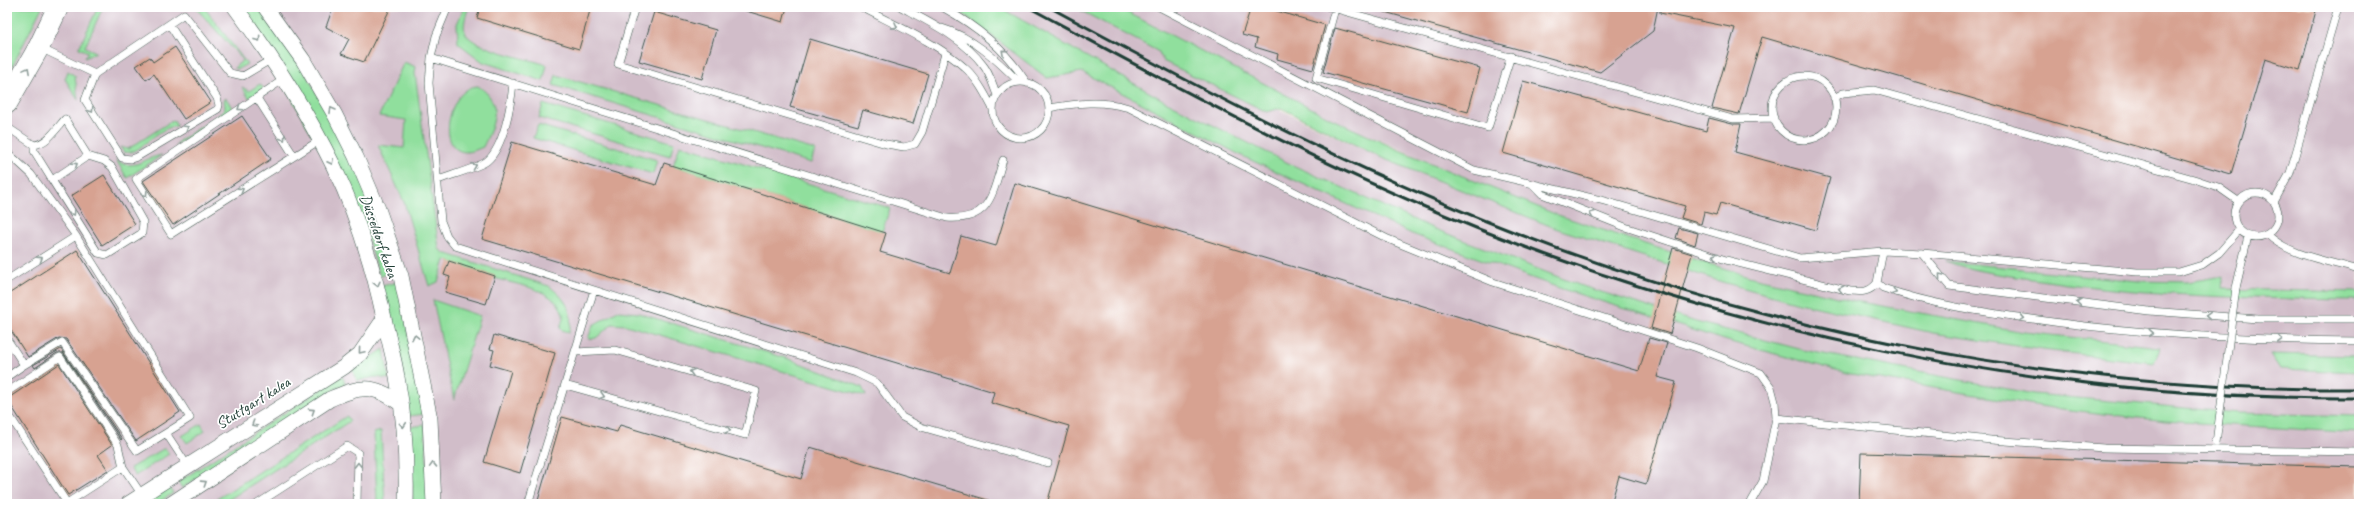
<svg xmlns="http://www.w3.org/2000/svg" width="2366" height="511" viewBox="0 0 2366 511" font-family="Caveat,sans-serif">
  <rect width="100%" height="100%" fill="#fff"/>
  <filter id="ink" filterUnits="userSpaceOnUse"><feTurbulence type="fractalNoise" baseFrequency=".025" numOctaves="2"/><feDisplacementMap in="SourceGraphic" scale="8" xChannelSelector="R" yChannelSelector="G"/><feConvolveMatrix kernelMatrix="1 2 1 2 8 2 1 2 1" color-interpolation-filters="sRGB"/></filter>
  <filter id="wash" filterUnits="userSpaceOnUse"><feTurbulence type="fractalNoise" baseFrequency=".012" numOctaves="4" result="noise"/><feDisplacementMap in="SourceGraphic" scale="16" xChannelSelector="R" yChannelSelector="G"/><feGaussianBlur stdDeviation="0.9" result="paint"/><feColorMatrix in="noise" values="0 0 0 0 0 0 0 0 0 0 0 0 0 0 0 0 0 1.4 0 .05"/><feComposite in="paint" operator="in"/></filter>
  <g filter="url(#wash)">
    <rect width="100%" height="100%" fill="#f7ecda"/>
    <!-- industrial -->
    <path fill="#d1bdc9" d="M18,7H954L1047,77L1082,72L1243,156L1412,234L1562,289L1734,343L1851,374L2053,408L2166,421L2359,433V504H7V39Z
      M999,7H1074L1159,52L1382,158L1555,228L1722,282L1799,303L1933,333L2043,350L2154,363L2160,347L2024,332L1855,301L1752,277L1645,244L1555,214L1476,183L1334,120L1117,7H2359V356H2328L2280,369L2359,372V416L2239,413L2034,394L1803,350L1696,322L1579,285L1430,227L1288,163L1163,100Z"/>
    <!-- green -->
    <path fill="#90df9d" stroke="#588e68" d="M7,7H42L7,77Z
      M98,7H103L85,47L96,52L85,58L88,52L79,48Z
      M195,7H204L247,64L238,69L234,68L243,60Z
      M242,7H259L299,61L356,165L395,272L380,276L367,236Z
      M464,7H469C466,14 462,27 466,34C475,49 530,59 547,65L543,81L483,62L458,43L457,24Z
      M954,7H999L1163,100L1288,163L1430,227L1579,285L1696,322L1803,350L2034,394L2239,413L2359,416V433L2166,421L2053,408L1851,374L1734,343L1562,289L1412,234L1242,156L1082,72L1047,78Z
      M1074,7H1117L1334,120L1399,150L1555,214L1645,244L1752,277L1855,301L2024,332L2160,347L2154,363L2043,350L1933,333L1799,303L1722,282L1555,228L1382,158L1281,108L1267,112L1163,61L1159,52Z
      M404,62L416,67L415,73L439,249L444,253L549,286C567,300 574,311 569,333L560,329C561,324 564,318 563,314C555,288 516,285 494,278V276L445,260L438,282L429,286L404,202L378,145L404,148L406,120L379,116Z
      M68,71L75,76L78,100L65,79Z
      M556,75L815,150L811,163L553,85Z
      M260,84L264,89L249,98L242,87L249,91Z
      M478,86C504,103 494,124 483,147C478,149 472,152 467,152C435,153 448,87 478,86Z
      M226,98L233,109L175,146L179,141L218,116L225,108L224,100Z
      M543,104L674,143L670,156L539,118Z
      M173,120L177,126C153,128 140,157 124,152L120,147L128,149Z
      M538,125L657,160L653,174L533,138Z
      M680,145L890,208L882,232L673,166Z
      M162,155L127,178L116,160C134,172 143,158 162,155Z
      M1945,261L2138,281L2187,282L2223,276L2222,289L2359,292V300C2254,299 2150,296 2046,281C2012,276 1978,273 1945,261Z
      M398,282L425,414L409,416L382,286Z
      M433,300L480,316L454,400Z
      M618,311L638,313L789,359L862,387L866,396L626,325L612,324L596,338L588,339L593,325Z
      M384,349L389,379L375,377L357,381L352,369Z
      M2270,354L2359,356V372L2280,369Z
      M342,376L346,384L335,389L182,488L178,482Z
      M347,416L350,421L222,504H209Z
      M201,424L205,431L187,443L182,436Z
      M425,425L429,504H413L409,427Z
      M381,431L385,504H377L374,433Z
      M165,448L169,454L135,476L130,468Z
      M170,487L173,493L156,504H143Z"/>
    <g id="blocks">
      <!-- building -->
      <path fill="#d7a291" d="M333,7H391L364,62L341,54L349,39L326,27Z
        M480,7H591L579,49L477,18Z
        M743,7H787L783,22L743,10Z
        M1251,7H1263L1325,25L1313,69L1277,59L1278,54L1255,47L1257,39L1242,35Z
        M1382,7H1658L1653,31L1600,72L1381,11Z
        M1660,7H2317L2300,70L2265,59L2231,174L1762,37L1739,114L1712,108L1735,28L1660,13Z
        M654,12L716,30L702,79L639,61Z
        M1335,28L1480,68L1468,112L1323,72Z
        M810,39L928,74L913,124L863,110L858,126L790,107Z
        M175,47L211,102L184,119L154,74L146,80L136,66L150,57L153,62Z
        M1523,81L1706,131L1709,118L1732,124H1741L1735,152L1830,178L1816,230L1720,203L1716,215L1704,212L1701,224L1681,218L1685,206L1503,153Z
        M242,116L271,159L173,225L143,181Z
        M512,142L656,185L664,163L886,233L880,252L950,273L961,236L996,246L1015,183L1639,371L1649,338L1667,343L1657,377L1676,382L1646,484L1619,476L1611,504H1599L1585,500L1584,504H1047L1069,426L991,403L994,392L482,239Z
        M104,175L135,224L102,245L71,196Z
        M1679,228L1698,233L1695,245L1676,238Z
        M1673,248L1692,254L1670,334L1651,328Z
        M77,250L180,412L136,441L66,339L59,338L28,357L7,324V295Z
        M449,261L495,276L486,304L445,292L450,277L444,275Z
        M494,335L555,353L520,473L484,462L511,371L490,365L494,350L490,349Z
        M61,349L122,439L121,440L63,353H57L35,368L33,365Z
        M59,364L112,445L98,455L108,470L68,495L7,399Z
        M562,417L617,432L620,425L801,479L810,447L991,501V504H537Z
        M1861,453L2359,467V504H1859Z"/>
    </g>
  </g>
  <g filter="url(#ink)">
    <use href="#blocks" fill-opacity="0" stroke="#3f574d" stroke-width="1"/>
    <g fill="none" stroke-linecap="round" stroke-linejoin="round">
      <!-- service casing -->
      <g stroke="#3f574d" stroke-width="8">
        <path id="service" d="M448,7L436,36L431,58L429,83L441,221L447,236L455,246L856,373L877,383L902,417L921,427L1048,463
          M635,7L618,64L886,144L904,147L915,144L922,132L945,54
          M861,7C891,23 939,44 964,67C977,78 985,94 993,109
          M901,7C929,22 963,38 983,65C990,73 993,86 997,95
          M942,7C978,27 1004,48 1027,83
          M1159,7L1474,170L1605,201L1800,258L1883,251L1922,253L2137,272H2179L2202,265L2219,253L2239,230
          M1329,7L1733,119L1774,118
          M1335,9L1316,78L1488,128L1511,56
          M942,28C973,37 997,60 1019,82
          M40,48L95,74L184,14L230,73L243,76L272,59
          M431,58L947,218C991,221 992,194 1003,160
          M95,74L85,100L122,158L131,159L137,157L218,109L219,105L217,98L169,24
          M1772 108a32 32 0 1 1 64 0a32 32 0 1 1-64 0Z
          M284,79L136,179L171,234L320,140
          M993 110a28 28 0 1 1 56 0a28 28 0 1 1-56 0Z
          M257,98L294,156
          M1834,98L1843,93L1874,90L2194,179L2218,187L2238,201
          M1049,108C1077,103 1101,100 1129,108L1388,239L1493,282L1697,348L1761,373L1771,387L1775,402L1776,418L1763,481L1750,504
          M7,127L34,145C48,143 56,129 65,119L88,156L52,180L34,151V145
          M7,152L31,174L76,236L7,280
          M52,180L98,253L107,255L142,233L143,222L112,167L104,161L88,156
          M438,180C448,176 480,167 487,161C504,147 511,105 513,83
          M1533,185L1542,194L1625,227L1726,260L1850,291C1861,292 1869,293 1877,283
          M2234 215a22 22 0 1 1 44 0a22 22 0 1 1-44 0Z
          M2274,202L2290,173L2338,7
          M2267,234C2289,256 2329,261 2359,270
          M76,236L190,418L166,433L187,465
          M1883,251L1877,283L1883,288C1930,304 1977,311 2025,318C2136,335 2247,340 2359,341
          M1922,253L1949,286L2149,311L2258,319H2359
          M2236,288L2248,236
          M7,339L24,365L7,377
          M24,365L62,342L137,451L166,433
          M565,385L745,435L756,391L615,350L575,352
          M7,392L60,357L118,445L123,467L142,495
          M7,412L67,503L123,467
          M1776,418L1991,440L2104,448L2359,452
          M257,504L347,446L358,453L357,504
          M528,504L594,290"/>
      </g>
      <!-- minor casing -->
      <g stroke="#3f574d" stroke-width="16">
        <path id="minor" d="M235,7C272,57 306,110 334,167C357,215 373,266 384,318C388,338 394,357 397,377C405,419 407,462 406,504
          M265,7L303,60L335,115L356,157L378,209L401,276L430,419L434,504
          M128,504L344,367L360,354L384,319
          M171,504L330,399C360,386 373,383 401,404"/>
      </g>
      <!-- secondary casing -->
      <g stroke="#3f574d" stroke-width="22">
        <path id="secondary" d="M7,103L39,47L58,7"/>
      </g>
      <!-- service -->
      <use href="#service" stroke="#fff" stroke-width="7"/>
      <!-- minor -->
      <use href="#minor" stroke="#fff" stroke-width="15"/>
      <!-- secondary -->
      <use href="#secondary" stroke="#fff" stroke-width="21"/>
      <!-- rail -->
      <path stroke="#1f3d34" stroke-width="3" d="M1028,7C1158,77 1289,149 1425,207C1719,332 2039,400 2359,398
        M1049,7C1199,88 1351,169 1511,231C1779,336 2070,391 2359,389"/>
      <!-- service-bridge casing -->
      <g stroke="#3f574d" stroke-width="8" stroke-linecap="butt">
        <path id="service-bridge" d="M2216,443L2236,288"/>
      </g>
      <!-- service-bridge -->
      <use href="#service-bridge" stroke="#fff" stroke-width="7"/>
    </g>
    <!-- one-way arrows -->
    <defs><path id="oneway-chevron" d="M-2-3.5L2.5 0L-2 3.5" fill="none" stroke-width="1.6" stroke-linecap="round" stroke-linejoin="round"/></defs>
    <g stroke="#8f9e9a">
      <use href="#oneway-chevron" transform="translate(895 26) rotate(28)"/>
      <use href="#oneway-chevron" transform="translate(258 39) rotate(54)"/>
      <use href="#oneway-chevron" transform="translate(1004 52) rotate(-138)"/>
      <use href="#oneway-chevron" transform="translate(27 70) rotate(-62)"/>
      <use href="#oneway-chevron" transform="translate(240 108) rotate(146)"/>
      <use href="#oneway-chevron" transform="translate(91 110) rotate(57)"/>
      <use href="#oneway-chevron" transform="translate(332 110) rotate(-120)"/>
      <use href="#oneway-chevron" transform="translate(186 128) rotate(-31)"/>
      <use href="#oneway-chevron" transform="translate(283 138) rotate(57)"/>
      <use href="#oneway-chevron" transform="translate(331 162) rotate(63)"/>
      <use href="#oneway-chevron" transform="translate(75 165) rotate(-33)"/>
      <use href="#oneway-chevron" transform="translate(474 166) rotate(-21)"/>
      <use href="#oneway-chevron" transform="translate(241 190) rotate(-32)"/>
      <use href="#oneway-chevron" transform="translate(145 194) rotate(58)"/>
      <use href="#oneway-chevron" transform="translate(73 213) rotate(58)"/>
      <use href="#oneway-chevron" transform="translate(1592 214) rotate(-158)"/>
      <use href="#oneway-chevron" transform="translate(1715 256) rotate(-162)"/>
      <use href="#oneway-chevron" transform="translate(40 259) rotate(-33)"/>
      <use href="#oneway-chevron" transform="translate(1941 276) rotate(-130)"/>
      <use href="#oneway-chevron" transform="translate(377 284) rotate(76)"/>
      <use href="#oneway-chevron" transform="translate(1841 289) rotate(-166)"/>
      <use href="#oneway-chevron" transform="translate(1894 292) rotate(19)"/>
      <use href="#oneway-chevron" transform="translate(2079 302) rotate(-173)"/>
      <use href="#oneway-chevron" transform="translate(2208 316) rotate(-176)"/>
      <use href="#oneway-chevron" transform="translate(2022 318) rotate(9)"/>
      <use href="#oneway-chevron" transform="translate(2151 333) rotate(4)"/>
      <use href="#oneway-chevron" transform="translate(415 337) rotate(-102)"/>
      <use href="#oneway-chevron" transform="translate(2280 339) rotate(2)"/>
      <use href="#oneway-chevron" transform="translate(361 351) rotate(130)"/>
      <use href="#oneway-chevron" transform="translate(692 372) rotate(-164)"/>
      <use href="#oneway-chevron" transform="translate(602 396) rotate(16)"/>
      <use href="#oneway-chevron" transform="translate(312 411) rotate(-33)"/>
      <use href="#oneway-chevron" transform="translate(254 424) rotate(148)"/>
      <use href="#oneway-chevron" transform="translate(403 425) rotate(85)"/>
      <use href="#oneway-chevron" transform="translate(728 430) rotate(15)"/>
      <use href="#oneway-chevron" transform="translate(358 465) rotate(-91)"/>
      <use href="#oneway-chevron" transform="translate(433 465) rotate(-92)"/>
      <use href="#oneway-chevron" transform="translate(204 483) rotate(-33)"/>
    </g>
  </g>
  <g text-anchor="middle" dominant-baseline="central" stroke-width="3.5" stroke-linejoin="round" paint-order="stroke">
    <!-- street labels -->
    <g font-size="16" fill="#1f3d34" stroke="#fff">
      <text transform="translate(379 236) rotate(71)">Düsseldorf kalea</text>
      <text transform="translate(253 403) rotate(-32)">Stuttgart kalea</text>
    </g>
  </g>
  <!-- margin -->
  <rect width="2366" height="511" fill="none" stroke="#fff" stroke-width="24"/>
</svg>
